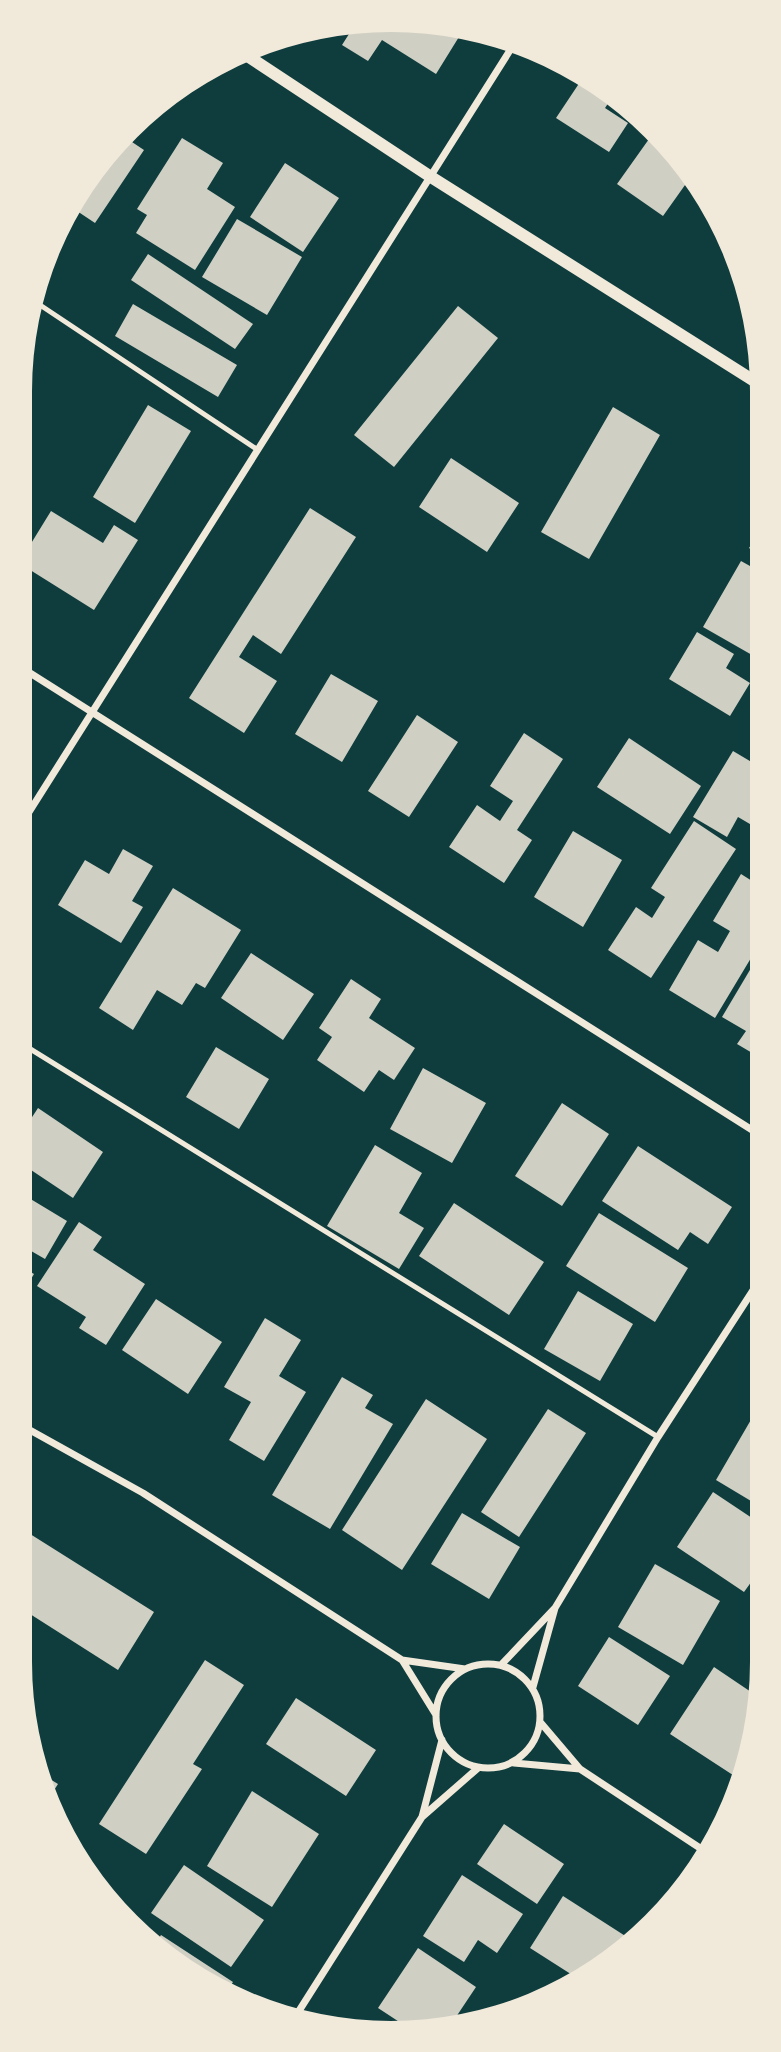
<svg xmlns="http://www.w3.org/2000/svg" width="781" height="2052" viewBox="0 0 781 2052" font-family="'PT Sans Narrow',sans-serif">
  <rect width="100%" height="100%" fill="#0f3d3e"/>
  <!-- building -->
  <path fill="#cfcfc3" d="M342,22L345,23L338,33L329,27Z
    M356,23L460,30L462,32L436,74L382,40L368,61L342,45Z
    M584,76L596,82L613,96L605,108L628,123L609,152L556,118Z
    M654,132L670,146L690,178L663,216L617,184Z
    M126,138L144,150L95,223L74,209L96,164Z
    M182,138L223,163L207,189L235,207L195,270L136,233L147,215L137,209Z
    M285,163L339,198L303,252L250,217Z
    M237,219L302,257L267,315L202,277Z
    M148,254L253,324L235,349L131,280Z
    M133,304L237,365L218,397L115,336Z
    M458,306L498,338L394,467L354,435Z
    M148,405L191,431L135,523L93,497Z
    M613,407L660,435L589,559L541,532Z
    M451,458L519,503L487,552L419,507Z
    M310,508L356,537L281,654L253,635L239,657L277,681L244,733L189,698Z
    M51,511L103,543L114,525L138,540L94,610L19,563Z
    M759,533V555L749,548Z
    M741,561L759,571V642L752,655L703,627Z
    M697,632L734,654L726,668L750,683L730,716L669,679Z
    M331,674L378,701L342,762L295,734Z
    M417,715L458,742L409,817L368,791Z
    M524,733L563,759L517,830L532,840L504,883L449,847L477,805L500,821L513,801L490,786Z
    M629,738L701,786L670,834L597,787Z
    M733,751L760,767V819L755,827L738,817L727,837L693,817Z
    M694,821L736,849L651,978L608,950L636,907L652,918L665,897L651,888Z
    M573,831L622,860L583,927L534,897Z
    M123,849L153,866L132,901L143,907L121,943L58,905L85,860L109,874Z
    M741,874L760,886V943L715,1018L669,990L698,940L718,952L730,931L713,921Z
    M173,888L241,930L205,988L196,983L182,1005L157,990L133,1030L99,1008Z
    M251,953L314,994L283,1040L221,998Z
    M760,953V1055L759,1057L737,1044L746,1031L722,1017Z
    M351,979L381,999L369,1018L415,1048L394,1080L379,1070L364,1092L317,1060L332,1037L319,1028Z
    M216,1047L269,1079L239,1129L186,1097Z
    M423,1068L486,1103L452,1163L390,1129Z
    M562,1103L609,1134L562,1206L515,1176Z
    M38,1108L103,1152L73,1198L19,1162V1137Z
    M375,1145L422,1173L399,1213L424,1228L399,1269L327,1226Z
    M638,1146L732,1207L708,1244L690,1232L678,1250L602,1201Z
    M19,1192L67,1221L45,1259L19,1244Z
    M454,1203L544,1262L509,1315L419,1256Z
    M599,1213L688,1268L655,1322L566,1266Z
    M79,1222L102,1237L93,1250L145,1284L106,1345L79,1328L86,1317L37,1286Z
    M19,1265L34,1274L19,1299Z
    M578,1291L633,1324L600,1381L544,1349Z
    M156,1299L222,1342L188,1394L122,1350Z
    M265,1318L301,1340L279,1376L306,1392L264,1461L229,1440L251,1402L224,1387Z
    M342,1377L373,1395L365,1408L393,1424L330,1529L272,1495Z
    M426,1399L487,1439L402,1570L342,1530Z
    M548,1409L586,1433L519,1537L481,1512Z
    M752,1418L761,1423V1507L716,1480Z
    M713,1492L761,1524L762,1567L744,1592L677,1547Z
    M462,1513L520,1547L489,1599L431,1564Z
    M19,1527L154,1612L118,1670L19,1607Z
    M655,1564L720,1601L683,1665L618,1627Z
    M609,1637L670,1676L638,1725L578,1686Z
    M205,1660L244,1685L193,1764L202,1769L146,1854L99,1824Z
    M714,1667L757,1696L749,1758L739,1779L670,1734Z
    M296,1698L376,1750L346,1796L266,1744Z
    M37,1771L58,1784L49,1798L39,1781Z
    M252,1791L319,1834L272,1907L207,1866Z
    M504,1824L564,1864L537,1904L477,1864Z
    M184,1865L264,1920L231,1967L151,1913Z
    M462,1875L523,1914L497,1953L478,1940L464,1962L423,1936Z
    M563,1896L630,1939L596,1970L577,1978L530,1948Z
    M161,1935L233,1982L227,1991L205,1983L156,1943Z
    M418,1948L476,1987L450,2026L407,2027L378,2008Z"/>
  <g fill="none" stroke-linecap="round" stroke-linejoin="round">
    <!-- service -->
    <path stroke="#f1e9da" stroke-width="5" d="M31,299L258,450
      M19,1042L658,1437"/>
    <!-- minor -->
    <path stroke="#f1e9da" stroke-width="7" d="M19,666L760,1135
      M19,828L514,44
      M19,1424L143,1493L402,1660L465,1669
      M402,1660L436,1715
      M436 1716a52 52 0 1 1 104 0a52 52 0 1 1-104 0Z
      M501,1665L555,1608L658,1437L761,1278
      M533,1687L555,1608
      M541,1723L580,1769L703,1850
      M514,1763L580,1769
      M422,1817L442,1740
      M297,2014L422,1817L478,1768"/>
    <!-- tertiary -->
    <path stroke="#f1e9da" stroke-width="12" d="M246,55L431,177L759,384"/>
  </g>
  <!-- crop -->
  <path d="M0 0H781V2052H0ZM391 32H391A359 359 0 0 1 750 391V1662A359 359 0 0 1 391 2021H391A359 359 0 0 1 32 1662V391A359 359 0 0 1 391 32Z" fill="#f1e9da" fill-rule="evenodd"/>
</svg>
